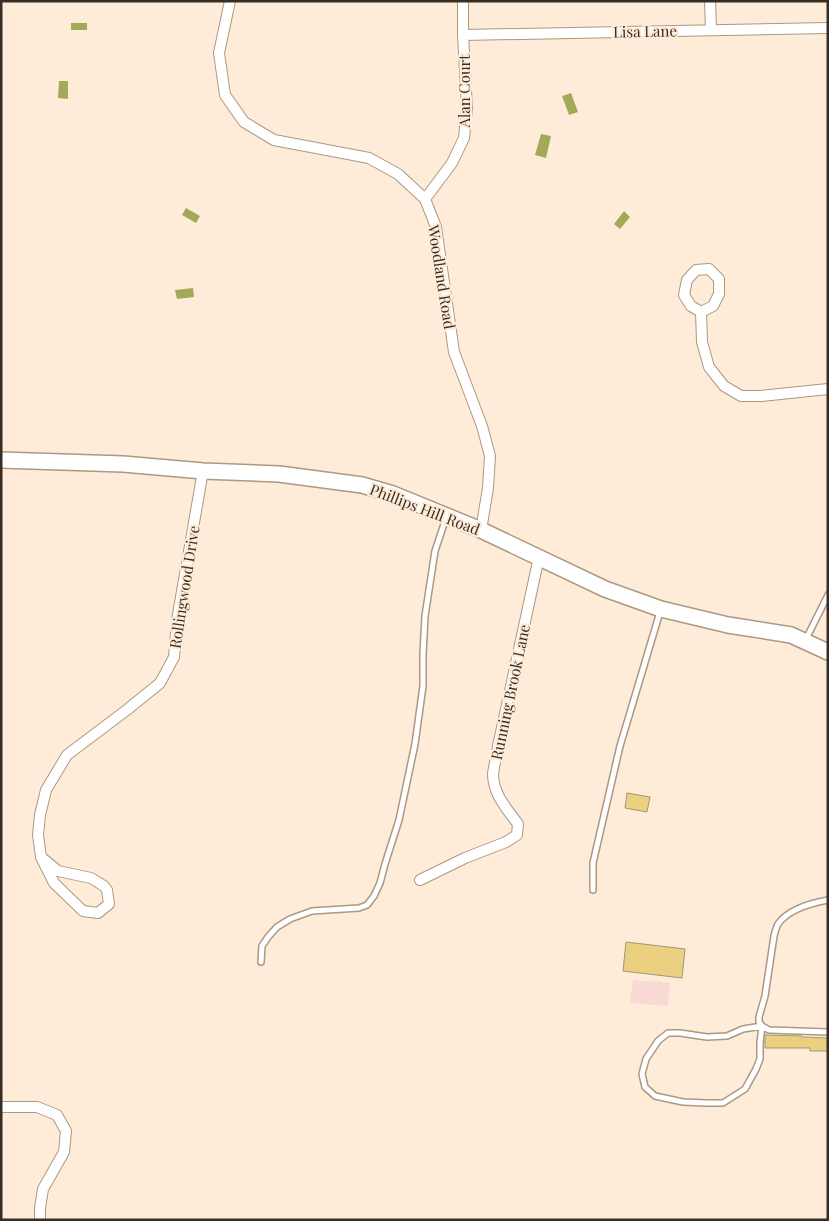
<svg xmlns="http://www.w3.org/2000/svg" width="829" height="1221" viewBox="0 0 829 1221" font-family="'Playfair Display',serif">
  <rect width="100%" height="100%" fill="#feecd8"/>
  <!-- green -->
  <path fill="#f8d9d4" d="M633,980L670,983L668,1006L630,1003Z"/>
  <!-- water -->
  <path fill="#a2aa5a" d="M71,23H87V30H71Z
    M59,81H68V99L58,98Z
    M571,93L578,112L569,115L562,96Z
    M541,134L551,136L546,158L535,155Z
    M186,208L200,216L196,223L182,215Z
    M624,211L630,217L620,229L614,224Z
    M193,288L194,297L177,299L175,290Z"/>
  <!-- building -->
  <path fill="#ead07f" stroke="#a0977b" d="M627,793L650,797L647,812L625,808Z
    M626,942L685,949L682,978L623,971Z
    M765,1035L802,1036V1037L828,1038V1051H810V1048H765Z"/>
  <g fill="none" stroke-linecap="round" stroke-linejoin="round">
    <!-- lane casing -->
    <g stroke="#ad9881" stroke-width="8">
      <path id="lane" d="M805,641L828,595
        M593,890V863L620,746L660,612
        M828,900C811,903 788,910 778,924C776,928 775,932 774,936L765,996L759,1017V1022L762,1026L769,1030L828,1032
        M261,962L262,946L268,937L277,927L290,919L312,911L359,908L367,905L374,896L380,883L385,864L399,820L415,744L423,686V654L425,616L435,551L446,518
        M762,1026L760,1043V1059L756,1069L745,1089L723,1103H706L683,1102L655,1096L645,1087L642,1074L646,1059L658,1041L668,1033H680L707,1037L727,1036L743,1029Z"/>
    </g>
    <!-- street casing -->
    <g stroke="#ad9881" stroke-width="12">
      <path id="street" d="M230,1L219,53L225,95L244,122L274,140L369,158L398,174L425,199L436,227L454,352L482,426L490,456L488,488L481,530
        M710,1L711,30
        M463,35L828,28
        M425,199L452,163L464,138L467,108L463,35V1
        M709,269L719,279V294L713,306L701,312L691,306L684,295L687,280L696,270Z
        M701,312L702,342L709,367L724,386L741,396H761L828,389
        M41,857L58,871L91,878L104,886L107,890L109,904L98,913L83,911L54,883L41,857L38,835L40,815L46,790L67,755L128,709L160,683L174,657L177,620L203,471
        M420,880L465,858L506,842L517,835L518,824C507,809 493,794 493,774C494,765 497,755 498,746L539,557
        M1,1107H37L57,1115L66,1131L64,1152L43,1189L40,1208V1220"/>
    </g>
    <!-- secondary casing -->
    <g stroke="#ad9881" stroke-width="18">
      <path id="secondary" d="M1,460L123,464L203,471L279,474L362,485L393,494L481,530L605,589L661,609L728,625L791,635L828,652"/>
    </g>
    <!-- lane -->
    <use href="#lane" stroke="#fff" stroke-width="5"/>
    <!-- street -->
    <use href="#street" stroke="#fff" stroke-width="10"/>
    <!-- secondary -->
    <use href="#secondary" stroke="#fff" stroke-width="15"/>
  </g>
  <g text-anchor="middle" dominant-baseline="central" stroke-width="4.5" stroke-linejoin="round" paint-order="stroke">
    <!-- street labels -->
    <g font-size="15" fill="#362e24" stroke="#feecd8">
      <text transform="translate(645 31) rotate(-1)">Lisa Lane</text>
      <text transform="translate(464 91) rotate(-90)">Alan Court</text>
      <text transform="translate(442 277) rotate(81)">Woodland Road</text>
      <text transform="translate(425 509) rotate(21)">Phillips Hill Road</text>
      <text transform="translate(184 587) rotate(-81)">Rollingwood Drive</text>
      <text transform="translate(510 692) rotate(-78)">Running Brook Lane</text>
    </g>
  </g>
  <!-- border -->
  <rect width="829" height="1221" fill="none" stroke="#362e24" stroke-width="5"/>
</svg>
